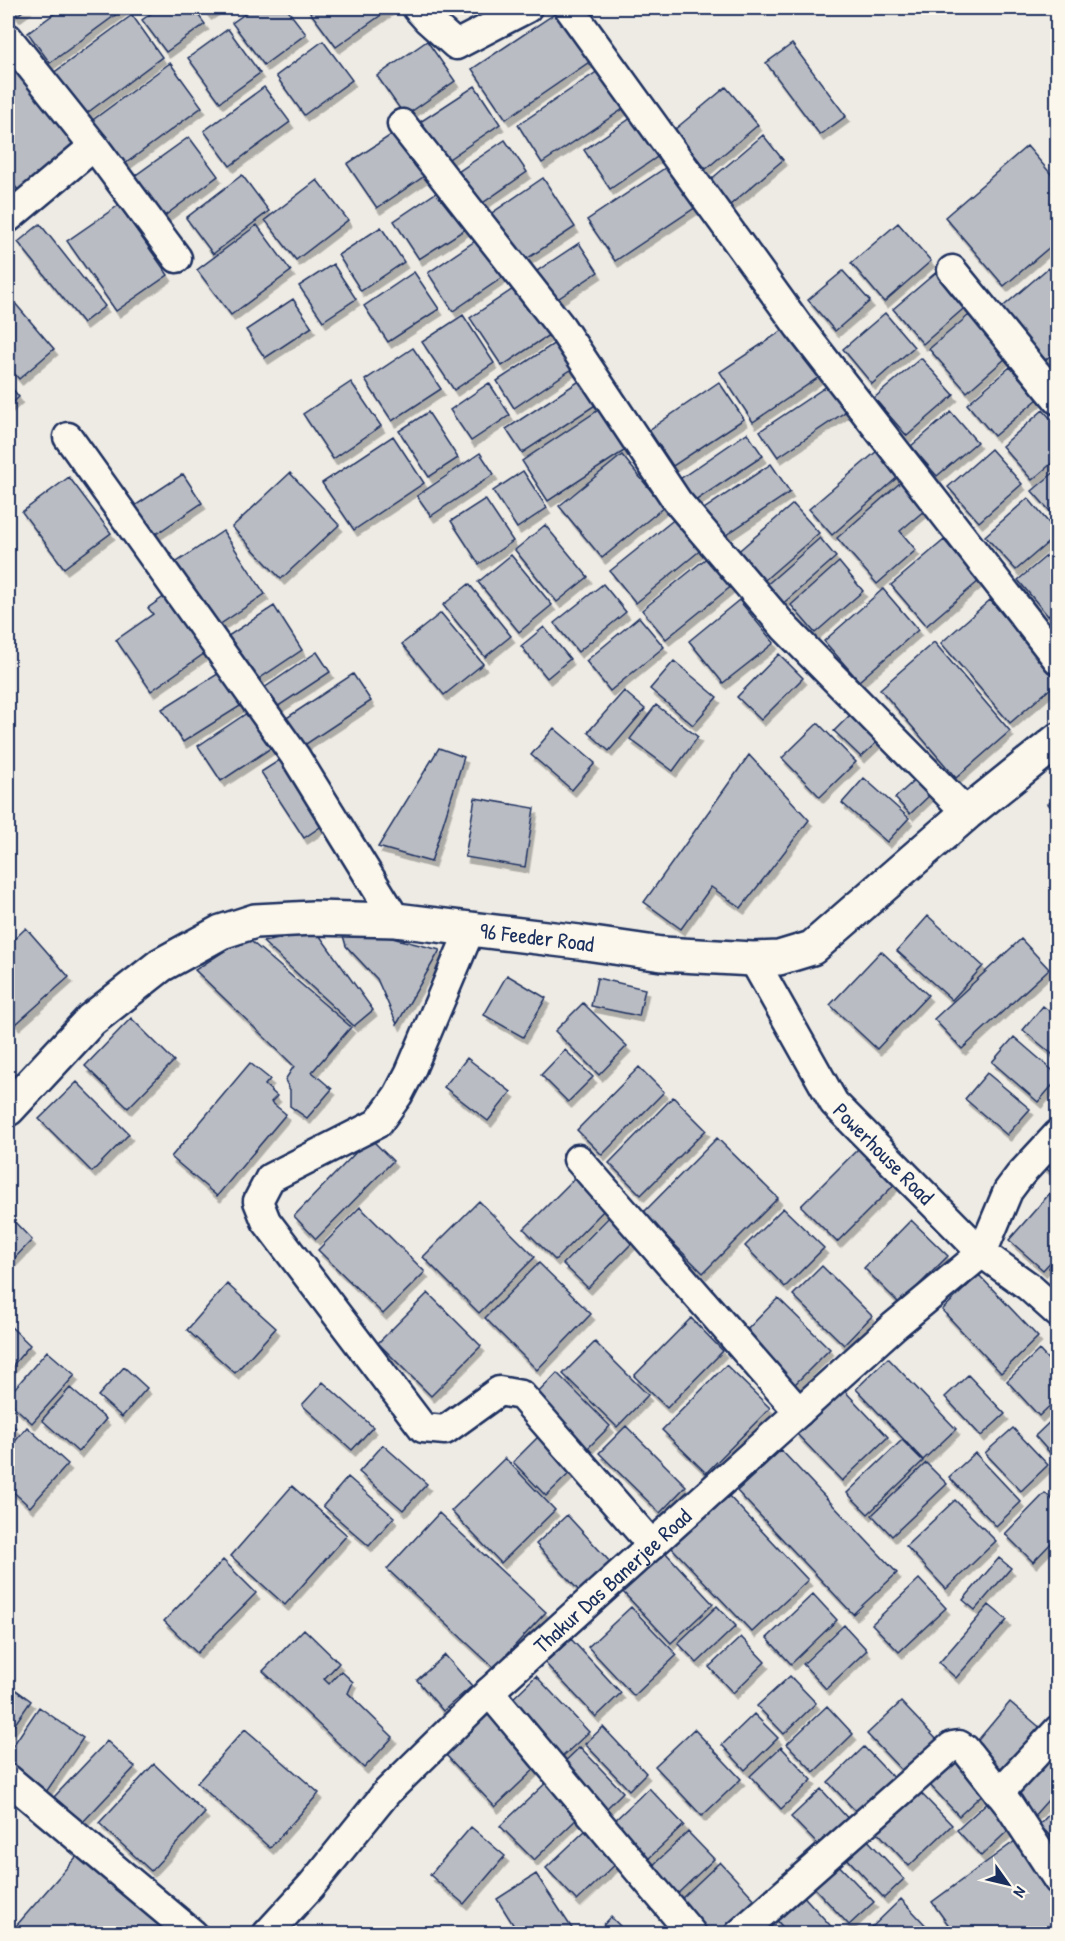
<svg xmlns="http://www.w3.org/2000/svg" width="1065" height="1941" viewBox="0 0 1065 1941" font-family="'Patrick Hand',sans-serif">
  <defs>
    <filter id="shadow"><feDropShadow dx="3.5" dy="6" stdDeviation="0" flood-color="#0004"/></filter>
  </defs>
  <rect width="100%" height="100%" fill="#eeebe4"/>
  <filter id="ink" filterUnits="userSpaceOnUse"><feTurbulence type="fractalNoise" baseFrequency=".0167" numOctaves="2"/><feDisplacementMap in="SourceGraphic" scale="12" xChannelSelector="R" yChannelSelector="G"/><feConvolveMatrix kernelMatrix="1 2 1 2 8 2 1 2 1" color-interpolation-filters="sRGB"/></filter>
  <g filter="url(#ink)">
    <!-- building -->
    <path fill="#b9bcc3" stroke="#1b2f5e" stroke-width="1.5" filter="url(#shadow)" d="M10,8H27L16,16Z
      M62,8H125L50,63L28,33Z
      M159,8H193L205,24L166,52L142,20Z
      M203,8H217L208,14Z
      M253,8H286L306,34L264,65L232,23Z
      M307,8H391L336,47Z
      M562,9L595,58L506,119L472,69Z
      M132,15L162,57L83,116L52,74Z
      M228,29L260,73L220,102L188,58Z
      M323,41L352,80L304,115L276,76Z
      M427,41L455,81L405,116L377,76Z
      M792,44L846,116L820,135L766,63Z
      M8,63L75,144L19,191L8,178Z
      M170,63L202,107L122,166L90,122Z
      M598,71L623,109L542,163L518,125Z
      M475,86L500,124L440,165L414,126Z
      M264,87L290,122L230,166L204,131Z
      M726,87L758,125L706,169L674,130Z
      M634,116L660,155L610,189L584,150Z
      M397,131L426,175L377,208L347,164Z
      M763,135L783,160L730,205L709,181Z
      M189,137L218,176L159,220L129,180Z
      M505,140L527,172L477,207L455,174Z
      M1027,146L1058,182V240L1004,286L945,217Z
      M671,164L699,205L615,261L587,220Z
      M242,175L269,211L213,254L186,218Z
      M543,178L575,227L519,264L486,217Z
      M317,180L348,220L296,260L265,220Z
      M446,186L472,225L419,259L394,221Z
      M119,205L168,275L116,311L67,241Z
      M898,223L931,261L884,302L851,263Z
      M40,224L105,306L83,323L18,242Z
      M257,225L291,271L231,315L197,270Z
      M381,227L404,262L361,291L338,255Z
      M481,237L506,275L453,311L428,273Z
      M579,243L598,272L553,302L534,273Z
      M333,264L356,299L323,321L299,286Z
      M1048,268L1058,279V349L1043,362L999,310Z
      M940,269L970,303L923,344L893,309Z
      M843,271L870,301L835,331L808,300Z
      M414,272L439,309L388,342L364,306Z
      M519,285L552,333L502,366L470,318Z
      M8,295L54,349L19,379L8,366Z
      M293,299L312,327L265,358L246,330Z
      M885,313L914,347L872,384L843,349Z
      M463,315L494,363L454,390L422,342Z
      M969,315L1006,358L967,392L929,349Z
      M786,328L819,377L753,422L720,372Z
      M558,341L575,367L514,408L497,381Z
      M413,348L441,389L392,421L365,380Z
      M921,358L954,395L907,436L874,398Z
      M1058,360V387L1044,372Z
      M1010,367L1038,399L994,436L967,404Z
      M584,378L600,402L522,453L506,429Z
      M351,382L381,426L333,459L303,414Z
      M719,382L744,419L673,466L649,430Z
      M8,383L19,397L8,407Z
      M489,383L510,415L471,441L450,410Z
      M830,384L848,410L778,457L760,431Z
      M603,407L630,447L548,501L522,461Z
      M1043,410L1058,427V458L1032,480L1002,446Z
      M428,412L458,458L429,477L399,431Z
      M951,412L977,442L937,476L911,446Z
      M747,433L763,456L692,503L677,481Z
      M393,436L424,483L354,530L322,483Z
      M991,449L1022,484L979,522L948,487Z
      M877,451L899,476L832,535L809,509Z
      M480,453L494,474L431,516L417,496Z
      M622,455L664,507L602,558L559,506Z
      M771,464L790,492L723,537L704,509Z
      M1058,469V520L1032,491Z
      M523,471L547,508L517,528L493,491Z
      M290,473L339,525L281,579L232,527Z
      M183,474L202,503L150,538L130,509Z
      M69,477L111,533L64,568L22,512Z
      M901,482L925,510L900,531L916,550L877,584L837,538Z
      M1028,498L1058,534L1016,570L985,536Z
      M485,499L513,541L479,564L451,521Z
      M793,504L819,533L759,585L734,555Z
      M676,518L702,549L636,603L610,571Z
      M545,525L588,577L557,602L515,550Z
      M223,531L265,594L213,629L171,566Z
      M820,538L836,557L779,607L763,588Z
      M944,540L979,581L926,626L891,585Z
      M1058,546V608L1048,616L1018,580Z
      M511,555L552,605L519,632L478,582Z
      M709,556L733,585L666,639L642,610Z
      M839,562L863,591L815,633L791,605Z
      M469,584L511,636L485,657L443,605Z
      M603,584L626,612L578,652L554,623Z
      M883,589L918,630L859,681L824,641Z
      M165,596L205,653L151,691L116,640L153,614L148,608Z
      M739,600L774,643L723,683L689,641Z
      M990,600L1058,679V682L1010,723L941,643Z
      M274,606L302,650L251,684L222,640Z
      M441,613L483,664L444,695L402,644Z
      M1058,613V633L1048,622Z
      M639,617L664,647L610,691L586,661Z
      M544,627L570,659L547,678L521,646Z
      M934,642L1010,731L956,778L880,689Z
      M317,652L330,672L277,707L264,688Z
      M779,654L803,678L761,720L737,697Z
      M674,661L717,697L693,725L650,689Z
      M224,670L245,703L183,742L162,709Z
      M353,674L371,701L297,750L279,723Z
      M624,691L645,709L609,751L588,732Z
      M656,705L698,737L673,771L630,739Z
      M250,711L274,746L221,781L198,746Z
      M850,715L877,742L861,757L834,731Z
      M818,723L856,762L820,797L782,758Z
      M554,728L595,763L572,790L531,755Z
      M439,748L464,757L431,862L378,847Z
      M749,755L809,820L741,908L711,887L681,929L644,902Z
      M286,756L329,821L304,838L261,772Z
      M864,778L909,818L887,842L842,803Z
      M917,778L931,794L910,814L895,798Z
      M1058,797V815L1048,804Z
      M475,798L534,808L525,867L465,857Z
      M928,916L983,966L952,1000L897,951Z
      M340,925L440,950L397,1024L377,979L346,946Z
      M26,928L69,977L16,1024L8,1014V945Z
      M317,932L373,1010L354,1026L263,942Z
      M246,937L351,1027L312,1072L332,1089L307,1118L290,1106V1090L285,1080L294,1066L195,970Z
      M1021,939L1049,969L962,1049L934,1019Z
      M881,951L928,995L877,1049L830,1005Z
      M507,975L546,998L523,1037L484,1015Z
      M597,978L645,989L639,1016L591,1006Z
      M1058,994V1010L1050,1003Z
      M583,1003L627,1046L599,1075L555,1031Z
      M1043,1006L1058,1018V1059L1023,1030Z
      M131,1018L174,1061L128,1108L85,1066Z
      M1014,1037L1058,1075V1079L1038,1102L992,1062Z
      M565,1050L593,1077L568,1102L541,1075Z
      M467,1058L511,1092L488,1121L444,1087Z
      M250,1063L270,1079L265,1085L277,1096L271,1102L286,1114L217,1196L171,1157Z
      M639,1067L664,1092L602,1155L577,1130Z
      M987,1073L1030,1109L1007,1135L965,1099Z
      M77,1082L129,1134L92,1172L39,1119Z
      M673,1097L706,1130L641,1195L609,1163Z
      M370,1138L393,1161L316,1239L294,1216Z
      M717,1138L778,1198L703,1273L643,1213Z
      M859,1148L895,1184L837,1242L801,1206Z
      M1058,1149V1178L1043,1166Z
      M579,1174L609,1205L555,1260L524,1229Z
      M1058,1184V1254L1043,1270L1009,1240Z
      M479,1201L535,1257L479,1313L423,1257Z
      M360,1207L425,1272L383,1314L318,1250Z
      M783,1208L824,1248L785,1287L745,1246Z
      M8,1215L32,1240L8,1265Z
      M610,1216L634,1241L588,1288L563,1264Z
      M911,1220L948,1256L900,1304L864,1268Z
      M1058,1258V1275L1049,1268Z
      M539,1263L591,1314L537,1370L485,1318Z
      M822,1266L872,1316L844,1345L793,1295Z
      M979,1275L1038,1337L1001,1373L942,1310Z
      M227,1284L276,1328L235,1373L187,1330Z
      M428,1293L481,1346L431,1396L378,1343Z
      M778,1298L830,1349L793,1386L742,1335Z
      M691,1318L723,1351L667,1408L634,1376Z
      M8,1324L30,1345L8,1371Z
      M595,1342L648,1395L617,1427L563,1374Z
      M1039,1350L1058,1370V1398L1039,1416L1007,1381Z
      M47,1351L75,1375L32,1423L8,1401V1396Z
      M888,1358L956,1429L923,1460L856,1389Z
      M726,1365L770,1408L706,1473L662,1430Z
      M124,1367L147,1388L122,1417L98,1396Z
      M557,1373L610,1426L587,1449L534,1397Z
      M968,1375L1005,1414L981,1436L945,1397Z
      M323,1382L373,1427L352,1450L302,1405Z
      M841,1387L888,1437L842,1481L795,1432Z
      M70,1388L106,1419L78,1452L42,1420Z
      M1058,1414V1448L1051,1454L1035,1436Z
      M8,1421L16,1428L8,1438Z
      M626,1426L686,1486L660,1513L599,1453Z
      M27,1427L68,1464L30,1507L8,1487V1450Z
      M1013,1428L1048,1465L1021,1491L985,1453Z
      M544,1431L577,1466L546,1496L513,1462Z
      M902,1440L923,1461L868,1514L847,1493Z
      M383,1445L427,1484L403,1510L359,1472Z
      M781,1450L897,1573L853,1614L737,1491Z
      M975,1453L1021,1502L996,1526L949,1477Z
      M505,1458L555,1510L501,1563L451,1511Z
      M926,1463L947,1484L892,1536L872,1515Z
      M348,1477L394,1517L369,1546L323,1506Z
      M292,1486L347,1535L285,1605L231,1556Z
      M1045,1493L1058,1505V1536L1033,1562L1005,1534Z
      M727,1494L808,1580L752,1632L671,1547Z
      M955,1500L996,1541L946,1589L906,1546Z
      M439,1513L546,1612L494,1668L387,1569Z
      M567,1515L611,1563L580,1592L536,1544Z
      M664,1551L713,1604L671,1643L622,1591Z
      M999,1558L1011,1568L975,1610L963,1600Z
      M223,1560L256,1593L197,1653L164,1621Z
      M919,1579L946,1608L899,1652L872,1624Z
      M813,1594L837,1620L791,1664L767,1638Z
      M989,1605L1007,1620L956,1678L939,1663Z
      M717,1606L736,1626L697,1663L678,1643Z
      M631,1607L677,1655L634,1696L588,1647Z
      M844,1625L867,1650L826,1689L803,1664Z
      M304,1629L339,1663L324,1679L329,1684L341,1671L353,1682L348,1693L393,1737L364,1768L263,1671Z
      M741,1637L765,1662L733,1693L709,1667Z
      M571,1639L621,1693L596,1717L545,1663Z
      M445,1655L472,1686L443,1711L417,1680Z
      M536,1676L589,1732L561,1758L508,1703Z
      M790,1676L816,1703L784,1734L757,1706Z
      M8,1684L31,1701L8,1734Z
      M901,1702L940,1743L906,1775L867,1734Z
      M1010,1702L1043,1730L1007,1773L974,1745Z
      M827,1706L853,1734L814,1772L787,1744Z
      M39,1707L83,1738L44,1795L8,1770V1753Z
      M491,1712L540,1764L495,1807L446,1755Z
      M754,1714L778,1738L745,1770L722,1745Z
      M603,1727L646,1773L629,1790L585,1744Z
      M245,1729L319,1793L270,1848L197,1783Z
      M694,1729L741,1779L702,1816L655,1766Z
      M107,1741L135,1767L82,1823L54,1797Z
      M580,1747L623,1792L601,1814L558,1768Z
      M781,1747L812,1780L781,1809L750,1776Z
      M864,1747L900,1785L864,1820L828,1782Z
      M1055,1752L1058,1754V1789L1032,1818L1011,1799Z
      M958,1755L989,1788L959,1816L928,1783Z
      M154,1764L205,1813L151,1871L99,1823Z
      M550,1779L582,1814L534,1860L500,1826Z
      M914,1786L952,1825L909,1866L872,1826Z
      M649,1788L684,1825L647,1860L612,1823Z
      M821,1789L852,1823L823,1850L791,1817Z
      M992,1798L1016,1823L981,1856L957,1830Z
      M1058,1805V1843L1039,1825Z
      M471,1827L505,1856L464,1904L430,1875Z
      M588,1828L619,1861L577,1901L546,1868Z
      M688,1832L714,1859L673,1898L648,1870Z
      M864,1836L904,1879L884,1898L844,1855Z
      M1015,1841L1058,1898V1933L955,1934L932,1902Z
      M83,1849L179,1934H9Z
      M831,1857L874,1902L849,1925L807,1880Z
      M720,1862L758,1903L726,1934H710L679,1901Z
      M536,1874L575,1933L574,1934H519L497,1899Z
      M798,1890L838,1934H789L772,1915Z
      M901,1899L934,1934H873L869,1930Z
      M611,1917L628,1934H595Z"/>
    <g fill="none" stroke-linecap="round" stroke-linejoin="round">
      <!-- minor casing -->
      <g stroke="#1b2f5e" stroke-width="33">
        <g id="minor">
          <path d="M417,8L427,19L456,45L527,8"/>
          <path d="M569,8L799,327L1058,660"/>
          <path d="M8,38L94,146L8,218"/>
          <path d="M402,124L561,327L677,501L785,628L967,813"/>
          <path d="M94,146L177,258"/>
          <path d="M952,270L1058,400"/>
          <path d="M68,437L295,756L396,920"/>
          <path d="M470,930L410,1072L398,1095L378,1123L270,1178L258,1201L266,1221L423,1428L445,1430L499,1391L521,1395L652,1545"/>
          <path id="s1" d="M753,959L834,1103L982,1253L1028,1286L1058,1313"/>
          <path d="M578,1159L799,1412"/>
          <path d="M489,1692L692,1934"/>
          <path d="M8,1779L193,1934"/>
          <path d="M999,1793L1058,1730"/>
          <path id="s2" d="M267,1934L311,1886L387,1792L489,1692L894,1326L982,1253L1008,1191L1020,1175L1058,1134"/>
          <path d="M739,1934L952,1746L959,1745L965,1749L1009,1805L1058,1880"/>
        </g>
      </g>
      <!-- primary casing -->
      <g stroke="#1b2f5e" stroke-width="38">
        <g id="primary">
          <path id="s3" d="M8,1109L91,1020L161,965L221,932L255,921L313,918L396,920L579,942L662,954L753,959L779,958L812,948L967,813L1058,740"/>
        </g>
      </g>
      <!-- minor -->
      <use href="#minor" stroke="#fbf7ec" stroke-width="28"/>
      <!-- primary -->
      <use href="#primary" stroke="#fbf7ec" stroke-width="33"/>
    </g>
  </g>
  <g text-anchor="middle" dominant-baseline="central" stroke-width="4.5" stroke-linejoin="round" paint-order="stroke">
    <!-- street labels -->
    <g font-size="22" fill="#1b2f5e" stroke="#fbf7ec">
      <text stroke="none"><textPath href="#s3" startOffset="598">96 Feeder Road</textPath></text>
      <text stroke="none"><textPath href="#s1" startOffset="236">Powerhouse Road</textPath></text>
      <text stroke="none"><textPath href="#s2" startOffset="495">Thakur Das Banerjee Road</textPath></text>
    </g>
  </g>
  <!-- margin -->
  <rect width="1065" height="1941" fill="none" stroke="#fbf7ec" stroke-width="30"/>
  <rect x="15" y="15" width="1035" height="1911" fill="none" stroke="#1b2f5e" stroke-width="2" filter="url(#ink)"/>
  <!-- north arrow -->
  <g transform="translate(1008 1884) rotate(124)" stroke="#fbf7ec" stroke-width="4.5" paint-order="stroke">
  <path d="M0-4.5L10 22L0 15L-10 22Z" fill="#1b2f5e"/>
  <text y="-9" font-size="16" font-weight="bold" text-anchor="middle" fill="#1b2f5e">N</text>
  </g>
</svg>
